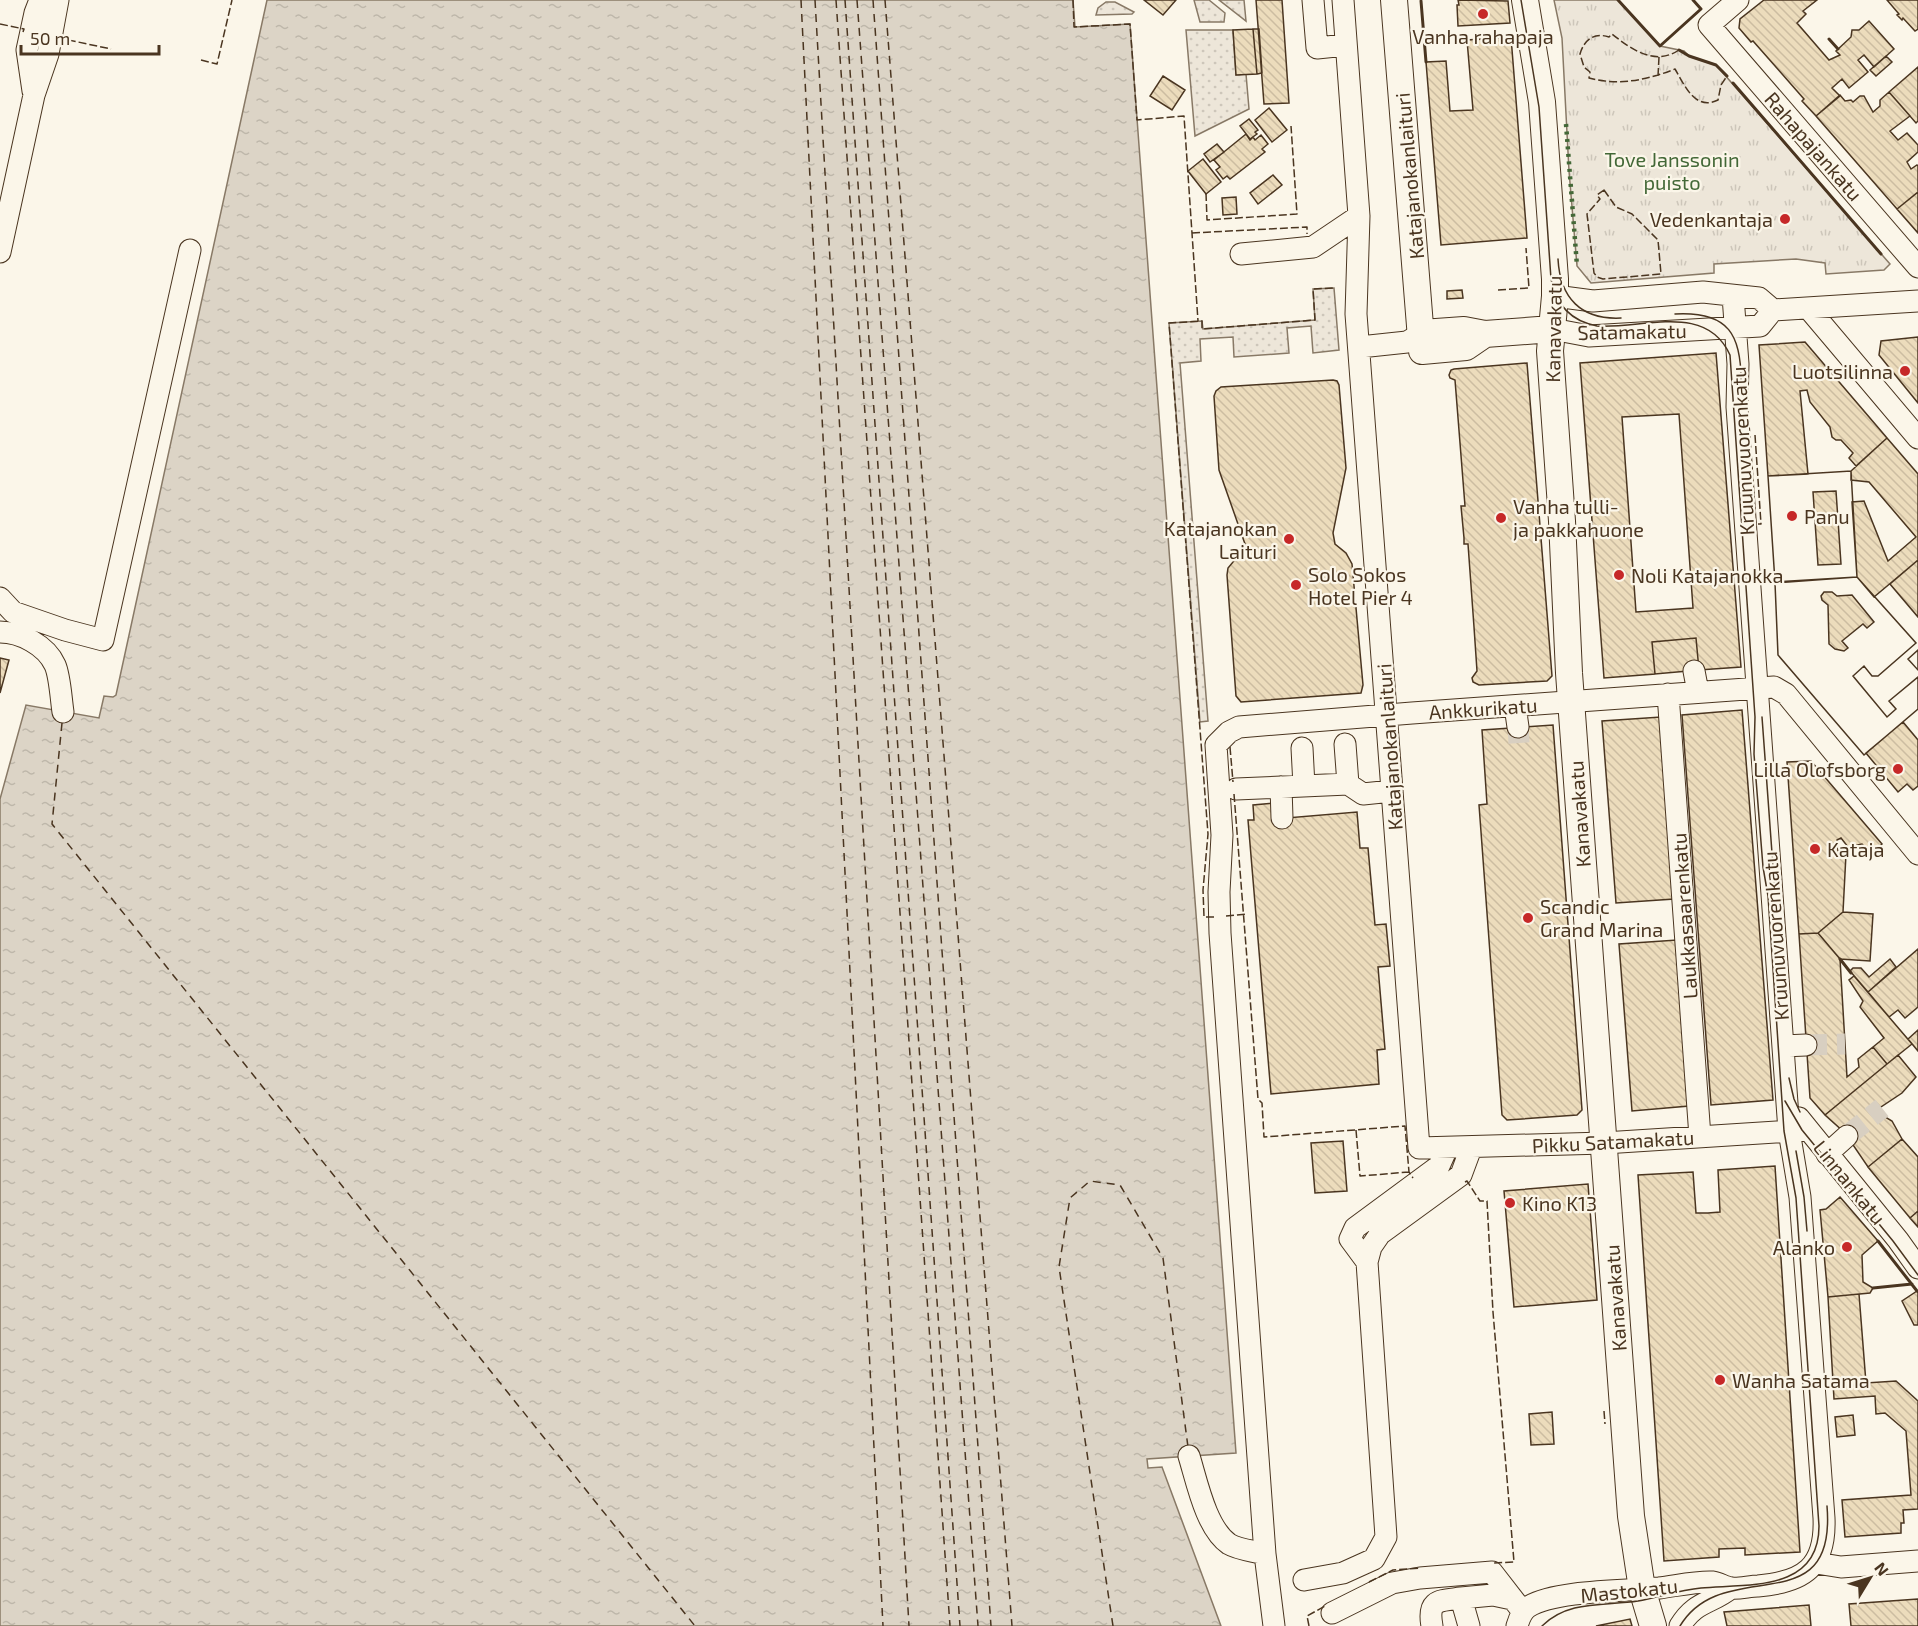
<svg xmlns="http://www.w3.org/2000/svg" width="1918" height="1626" viewBox="0 0 1918 1626" font-family="'Exo 2',sans-serif">
  <defs>
    <pattern id="grass-dots" width="8" height="8" patternUnits="userSpaceOnUse" patternTransform="scale(1.5)"><rect width="8" height="8" fill="#ede6d9"/><path d="M2 2h.1M6 6h.1" fill="none" stroke="#cdc6ba" stroke-width="1.8" stroke-linecap="round"/></pattern>
    <pattern id="park-tufts" width="24" height="20" patternUnits="userSpaceOnUse" patternTransform="scale(1.5)"><rect width="24" height="20" fill="#ede6d9"/><path d="M3 7l-1-3M5 7V3M7 7l1-3M15 17l-1-3M17 17v-4M19 17l1-3" fill="none" stroke="#cdc6ba"/></pattern>
    <pattern id="water-ripples" width="26" height="14" patternUnits="userSpaceOnUse" patternTransform="scale(1.5)"><rect width="26" height="14" fill="#dcd4c6"/><path d="M2 4q2-2 4 0t4 0M15 11q2-2 4 0t4 0" fill="none" stroke="#beb7aa"/></pattern>
    <pattern id="building-back-hatch" width="6" height="6" patternUnits="userSpaceOnUse" patternTransform="scale(1.5)"><rect width="6" height="6" fill="#ecdcbc"/><path d="M-1 5l2 2M0 0l6 6M5-1l2 2" fill="none" stroke="#ccbda1"/></pattern>
  </defs>
  <rect width="100%" height="100%" fill="#fbf6e9"/>
  <!-- grass -->
  <path fill="url(#grass-dots)" stroke="#887966" stroke-width="1.5" d="M1194,0H1209L1225,13L1224,22H1200Z
    M1219,0H1244L1246,21Z
    M1106,2H1115L1134,12L1132,14L1096,15L1098,8Z
    M1186,30H1233L1236,75L1246,74L1249,109L1195,136Z
    M1334,288L1339,350L1313,353L1311,326L1287,328L1289,353L1234,357L1233,337L1200,339L1201,361L1180,363L1208,721L1200,722L1169,323L1202,321L1203,329L1315,320L1313,289Z"/>
  <!-- park -->
  <path fill="url(#park-tufts)" stroke="#887966" stroke-width="1.5" d="M1554,0H1618L1660,46L1684,51L1689,56L1716,65L1890,264L1884,270L1826,274L1825,263L1796,259L1714,264V273L1591,283L1577,266L1569,171L1562,38Z"/>
  <!-- water -->
  <path fill="url(#water-ripples)" stroke="#887966" stroke-width="1.5" d="M267,0H1073L1075,27L1130,24L1236,1453L1147,1459L1148,1468L1162,1467L1221,1626H0V799L26,705L99,718L104,696L113,697L116,695Z"/>
  <g fill="none" stroke-linecap="round" stroke-linejoin="round">
    <!-- ferry -->
    <path stroke="#4a3520" stroke-width="1.5" stroke-dasharray="8 6" stroke-linecap="butt" d="M801,0L883,1626
      M815,0L909,1626
      M836,0L950,1626
      M845,0L960,1626
      M857,0L978,1626
      M873,0L991,1626
      M885,0L1012,1626
      M62,723L52,824L695,1626
      M1113,1626L1059,1267L1070,1198L1090,1181L1120,1185L1163,1258L1188,1447"/>
  </g>
  <!-- building -->
  <path fill="url(#building-back-hatch)" stroke="#4a3520" stroke-width="1.5" fill-rule="evenodd" d="M1144,0H1176L1163,15Z
    M1256,0H1282L1289,103L1264,104Z
    M1458,0L1508,1L1510,23L1458,26L1457,5H1459Z
    M1764,0H1817L1803,11L1806,14L1797,23L1829,60L1840,55L1836,51L1851,37L1852,30H1859L1869,21L1894,49L1874,67L1864,55L1858,60L1868,72L1849,88L1842,79L1832,88L1840,96L1816,116L1802,101L1804,99L1753,41L1751,42L1739,28L1740,19Z
    M1887,0H1918V29L1915,31L1903,18L1902,20L1897,15L1899,14Z
    M1253,29H1259L1262,73L1257,74Z
    M1253,29L1257,74L1236,75L1233,30Z
    M1511,37L1527,238L1441,245L1426,62L1446,61L1450,111L1473,110L1467,40Z
    M1886,56L1892,62L1876,76L1870,70Z
    M1918,67V121L1916,123L1889,92Z
    M1163,76L1185,90L1172,110L1150,96Z
    M1889,92L1910,116L1890,131L1898,140L1907,133L1918,145V152L1907,162L1911,169L1917,165L1918,166V192L1897,209L1816,116L1840,95L1845,101L1851,100L1853,102L1860,96H1864L1873,112L1880,106V100Z
    M1269,108L1287,130L1272,142L1255,120Z
    M1249,119L1258,130L1255,132L1257,134L1250,139L1240,126Z
    M1246,134L1250,140L1253,137L1255,140L1261,135L1268,144L1262,149L1265,152L1230,179L1227,176L1223,179L1216,170L1220,167L1214,160Z
    M1217,144L1224,152L1210,162L1204,154Z
    M1203,159L1221,182L1206,194L1188,171Z
    M1273,175L1282,185L1258,204L1250,193Z
    M1918,192V233L1897,209Z
    M1236,197L1237,214L1223,215L1222,198Z
    M1462,290L1463,298L1447,299V291Z
    M1918,337V403L1879,355L1881,341Z
    M1805,342L1887,438L1856,466L1849,458L1853,453L1841,440H1836L1832,437L1830,427L1810,402L1807,390L1800,391L1808,474L1768,476L1759,345Z
    M1716,353L1741,667L1699,670L1696,638L1652,642L1655,674L1604,678L1580,363ZM1679,414L1693,608L1636,612L1622,417Z
    M1527,363L1552,676L1547,681L1479,685L1473,682L1472,678L1477,671L1474,627L1468,544H1464V538L1461,506H1465L1455,380L1450,378L1449,375L1451,370L1454,369Z
    M1333,380L1337,381L1339,385L1346,468L1333,533L1335,544L1346,553L1352,564L1363,685L1361,693L1241,702L1236,696L1227,575L1228,568L1243,550L1245,544L1219,470L1214,396L1216,391L1221,387Z
    M1887,438L1918,474V560L1874,597L1857,577L1852,502L1864,501L1888,561L1916,537L1869,482L1851,480V471Z
    M1851,471L1857,577L1775,582L1768,476ZM1836,491L1841,564L1818,565L1813,492Z
    M1851,471L1857,577L1775,582L1768,476Z
    M1918,560V617L1890,584Z
    M1857,577L1916,643L1878,676H1872L1864,666L1853,676L1887,717L1896,709L1889,701L1918,677V709L1864,755L1778,655L1775,583ZM1824,592H1832L1837,596L1852,595L1874,622L1867,628L1863,624L1842,641L1848,648L1844,651L1835,649L1829,644L1828,605L1822,600L1821,596Z
    M1857,577L1916,643L1878,676H1872L1864,666L1853,676L1887,717L1896,709L1889,701L1918,677V709L1864,755L1778,655L1775,583Z
    M1696,638L1699,670L1655,674L1652,642Z
    M1918,650V670L1908,659Z
    M1918,650V670L1908,659Z
    M0,658L9,660L0,693Z
    M1742,710L1773,1100L1711,1105L1682,715Z
    M1661,717L1674,899L1616,903L1602,721Z
    M1903,722L1918,740V786L1913,790L1907,784L1898,792L1866,753Z
    M1553,725L1582,1110L1577,1115L1507,1120L1502,1115L1479,805L1487,804L1482,730Z
    M1811,761L1882,844L1876,850L1873,851L1868,850L1862,844L1848,847L1841,838L1837,840L1838,851L1846,854L1843,912L1818,933L1799,934L1787,762Z
    M1274,803L1275,819L1357,812L1360,848H1368L1375,925L1386,924L1390,966L1378,967L1385,1049L1377,1050L1379,1084L1271,1094L1248,820H1254L1253,805Z
    M1843,912L1873,914L1870,961L1840,959L1818,933Z
    M1818,933L1840,959L1847,1077L1859,1067L1858,1059L1873,1047L1887,1064L1825,1115L1810,1098L1799,934Z
    M1677,940L1689,1106L1632,1111L1619,944Z
    M1918,949V1007L1905,1018L1898,1010L1889,1017L1868,992Z
    M1890,959L1896,967L1868,992L1850,971L1853,968H1861L1869,977Z
    M1854,976L1912,1044L1887,1064L1873,1047L1884,1038L1860,1007L1863,1001L1849,980Z
    M1918,1030V1051L1908,1039Z
    M1898,1055L1916,1077L1902,1093L1875,1111L1892,1121L1902,1139L1868,1167L1845,1133L1825,1115Z
    M1902,1139L1918,1157V1211L1910,1218L1868,1167Z
    M1343,1141L1347,1191L1315,1193L1311,1143Z
    M1775,1166L1800,1552L1745,1555V1548L1719,1549V1557L1664,1561L1638,1175L1693,1172L1696,1213H1708L1720,1212L1718,1170Z
    M1588,1184L1597,1300L1514,1307L1504,1191Z
    M1840,1197L1878,1241L1862,1255L1863,1282L1873,1288L1870,1293L1828,1297L1820,1210L1826,1209Z
    M1918,1211V1227L1910,1218Z
    M1917,1291L1918,1293V1325H1914L1902,1301Z
    M1859,1294L1866,1383L1896,1381L1918,1401V1509L1903,1510L1904,1523H1901V1533L1845,1537L1842,1500L1911,1495L1906,1431L1885,1413L1876,1414L1875,1396L1834,1399L1828,1297Z
    M1552,1412L1554,1444L1531,1445L1529,1414Z
    M1853,1415L1855,1435L1837,1437L1835,1417Z
    M1918,1599V1626H1851L1849,1604Z
    M1809,1605L1811,1626H1727L1724,1612Z
    M1630,1619L1632,1626H1596Z"/>
  <g fill="none" stroke-linecap="round" stroke-linejoin="round">
    <!-- minor-tunnel -->
    <path stroke="#d8cfc1" stroke-width="21" stroke-dasharray="21 10" stroke-linecap="butt" d="M1518,727L1519,743
      M1806,1045L1845,1044
      M1847,1136L1882,1108"/>
    <!-- minor casing -->
    <g stroke="#4a3520" stroke-width="23">
      <path id="minor" d="M1313,0L1317,48L1346,45
        M1343,0L1359,216L1356,314L1419,1148L1604,1143L1808,1130
        M1738,0L1709,25L1918,267
        M33,91L27,50L35,13L40,0
        M0,252L34,95L48,54L58,0
        M1241,254L1313,247L1359,216
        M1555,296L1593,301L1703,292L1759,298L1773,310L1918,301
        M1809,309L1918,438
        M1552,329L1589,336L1760,326L1773,310
        M1360,347L1407,342L1422,333
        M0,598L13,612L65,630L103,640L190,250
        M0,632C20,632 46,645 55,665C60,676 61,699 63,712
        M1694,671L1698,692
        M1668,694L1700,1137
        M1515,706L1518,727
        M1302,748L1304,786
        M1348,784L1363,794L1392,791
        M1281,787L1282,818
        M1236,789L1348,784L1345,744
        M1783,1046L1806,1045
        M1799,1118L1898,1240L1918,1268
        M1827,1154L1847,1136
        M1367,1262L1350,1239L1355,1228L1439,1166L1447,1148
        M1189,1456C1197,1482 1206,1528 1229,1544C1239,1550 1255,1551 1265,1554
        M1816,1563L1841,1567L1918,1561
        M1304,1580L1343,1573L1374,1559L1386,1537L1367,1262L1371,1247L1380,1234L1461,1175L1471,1148
        M1461,1598L1493,1595L1512,1599
        M1332,1613L1392,1583L1420,1578L1492,1572L1523,1612
        M1274,1626L1265,1554L1220,933L1219,892L1222,835L1216,745L1229,732L1239,727L1412,713L1774,687L1786,694L1918,854
        M1432,1626C1427,1599 1439,1601 1461,1598L1469,1626
        M1517,1626C1519,1619 1522,1611 1528,1607C1554,1590 1627,1591 1659,1588C1676,1586 1696,1581 1713,1582C1719,1583 1725,1587 1731,1588C1739,1589 1750,1586 1758,1586C1804,1582 1826,1567 1824,1518L1800,1197L1789,1131L1737,407L1738,364L1733,296
        M1680,1626C1695,1601 1711,1604 1731,1588"/>
    </g>
    <!-- major casing -->
    <g stroke="#4a3520" stroke-width="28">
      <path id="major" d="M1394,0L1422,351L1466,347L1485,334
        M1525,0L1542,102L1555,279V296L1550,351L1562,521L1569,673L1631,1516L1642,1589L1653,1626
        M1422,333L1464,330L1485,334L1552,329"/>
    </g>
    <!-- minor -->
    <use href="#minor" stroke="#fbf6e9" stroke-width="21"/>
    <!-- major -->
    <use href="#major" stroke="#fbf6e9" stroke-width="26"/>
    <!-- tram -->
    <path stroke="#4a3520" stroke-width="1.5" d="M1521,0L1539,107L1551,279C1556,305 1571,321 1597,326C1644,329 1706,302 1730,355L1755,717L1754,754L1763,867L1768,896L1784,1131L1796,1198L1819,1526C1819,1592 1748,1584 1701,1588C1680,1590 1659,1597 1638,1601C1604,1606 1568,1600 1542,1626
      M1558,259C1560,298 1581,320 1621,318
      M1675,314C1729,311 1742,335 1741,385
      M1762,717L1775,894
      M1789,1078L1794,1099L1800,1112
      M1785,1101L1802,1130L1893,1241L1918,1275
      M1796,1151L1804,1197L1807,1231
      M1680,1626C1724,1553 1837,1626 1827,1506"/>
    <!-- hedge -->
    <path stroke="#436837" stroke-width="4.5" stroke-dasharray="3 4.5" stroke-linecap="butt" d="M1566,124L1577,266"/>
    <!-- fence -->
    <path stroke="#4a3520" stroke-width="1.5" stroke-dasharray="8 3" stroke-linecap="butt" d="M1073,0L1074,27L1130,24L1137,120L1184,116L1198,321
      M0,24L24,29L23,32
      M59,40V38L111,49
      M1679,50C1655,66 1632,50 1612,34L1609,37C1594,32 1584,40 1580,54L1584,67L1590,72L1589,78C1619,86 1647,80 1675,69C1685,86 1695,111 1718,100L1721,85L1727,76
      M201,60L217,64L232,0
      M1658,76L1659,57
      M1604,190L1616,207L1632,214L1658,240L1661,274L1603,279L1597,277L1594,273L1587,214L1600,199L1597,195Z
      M1206,193L1207,220L1297,214L1291,126
      M1192,233L1307,227V234
      M1498,290L1529,288L1526,248
      M1755,435L1761,524H1758
      M1230,747L1233,782
      M1234,794L1258,1099L1262,1103L1264,1137L1405,1126L1409,1172L1413,1178
      M1226,916L1247,914
      M1214,917H1204L1203,890L1208,834L1169,323L1202,321V329L1315,320L1313,289L1334,288
      M1356,1130L1360,1176L1409,1172
      M1465,1182L1467,1181L1480,1201H1487L1493,1312L1514,1562L1492,1563
      M1604,1411L1605,1424
      M1369,1582L1393,1570L1420,1568
      M1309,1626L1307,1616L1327,1605"/>
    <!-- wall -->
    <path stroke="#4a3520" stroke-width="3" d="M1618,0L1660,46L1701,9L1693,0
      M1421,1L1426,62
      M1829,39L1838,49
      M1679,50L1689,56L1716,65L1727,76
      M1733,83L1881,254
      M1840,959L1851,973
      M1878,1241L1917,1291
      M1873,1288L1912,1284"/>
  </g>
  <!-- markers -->
  <g fill="#c62828" stroke="#fbf6e9" stroke-width="2">
    <circle cx="1483" cy="14" r="6"/>
    <circle cx="1785" cy="219" r="6"/>
    <circle cx="1905" cy="371" r="6"/>
    <circle cx="1792" cy="516" r="6"/>
    <circle cx="1501" cy="518" r="6"/>
    <circle cx="1289" cy="539" r="6"/>
    <circle cx="1619" cy="575" r="6"/>
    <circle cx="1296" cy="585" r="6"/>
    <circle cx="1898" cy="769" r="6"/>
    <circle cx="1815" cy="849" r="6"/>
    <circle cx="1528" cy="918" r="6"/>
    <circle cx="1510" cy="1203" r="6"/>
    <circle cx="1847" cy="1247" r="6"/>
    <circle cx="1720" cy="1380" r="6"/>
  </g>
  <g text-anchor="middle" dominant-baseline="central" stroke-width="4.5" stroke-linejoin="round" paint-order="stroke">
    <!-- poi labels -->
    <g font-size="20" fill="#4a3520" stroke="#fbf6e9" text-anchor="start">
      <text x="1483" y="36" text-anchor="middle">Vanha rahapaja</text>
      <text x="1773" y="219" text-anchor="end">Vedenkantaja</text>
      <text x="1893" y="371" text-anchor="end">Luotsilinna</text>
      <text x="1513" y="506">Vanha tulli-<tspan x="1513" dy="23">ja pakkahuone</tspan></text>
      <text x="1804" y="516">Panu</text>
      <text x="1277" y="528" text-anchor="end">Katajanokan<tspan x="1277" dy="23">Laituri</tspan></text>
      <text x="1308" y="574">Solo Sokos<tspan x="1308" dy="23">Hotel Pier 4</tspan></text>
      <text x="1631" y="575">Noli Katajanokka</text>
      <text x="1886" y="769" text-anchor="end">Lilla Olofsborg</text>
      <text x="1827" y="849">Kataja</text>
      <text x="1540" y="906">Scandic<tspan x="1540" dy="23">Grand Marina</tspan></text>
      <text x="1522" y="1203">Kino K13</text>
      <text x="1835" y="1247" text-anchor="end">Alanko</text>
      <text x="1732" y="1380">Wanha Satama</text>
    </g>
    <!-- street labels -->
    <g font-size="20" fill="#4a3520" stroke="#fbf6e9">
      <text transform="translate(1814 146) rotate(49)">Rahapajankatu</text>
      <text transform="translate(1409 176) rotate(-95)">Katajanokanlaituri</text>
      <text transform="translate(1553 329) rotate(-89)">Kanavakatu</text>
      <text transform="translate(1632 331) rotate(-1)">Satamakatu</text>
      <text transform="translate(1742 451) rotate(-93)">Kruunuvuorenkatu</text>
      <text transform="translate(1483 708) rotate(-4)">Ankkurikatu</text>
      <text transform="translate(1389 747) rotate(-94)">Katajanokanlaituri</text>
      <text transform="translate(1579 814) rotate(-94)">Kanavakatu</text>
      <text transform="translate(1684 916) rotate(-94)">Laukkasaarenkatu</text>
      <text transform="translate(1775 936) rotate(-94)">Kruunuvuorenkatu</text>
      <text transform="translate(1613 1141) rotate(-3)">Pikku Satamakatu</text>
      <text transform="translate(1850 1182) rotate(51)">Linnankatu</text>
      <text transform="translate(1615 1298) rotate(-94)">Kanavakatu</text>
      <text transform="translate(1629 1590) rotate(-6)">Mastokatu</text>
    </g>
    <!-- park labels -->
    <g font-size="20" fill="#436837" stroke="#fbf6e9">
      <text x="1672" y="159">Tove Janssonin<tspan x="1672" dy="23">puisto</tspan></text>
    </g>
  </g>
  <!-- north arrow -->
  <g transform="translate(1870 1578) rotate(52)" stroke="#fbf6e9" stroke-width="4.5" paint-order="stroke">
  <path d="M0-4.5L10 22L0 15L-10 22Z" fill="#4a3520"/>
  <text y="-9" font-size="16" font-weight="bold" text-anchor="middle" fill="#4a3520">N</text>
  </g>
  <!-- scale -->
  <path d="M21 45v9h138v-9" fill="none" stroke="#4a3520" stroke-width="3"/>
  <text x="30" y="45" font-size="18" fill="#4a3520" stroke="#fbf6e9" stroke-width="4.5" paint-order="stroke">50 m</text>
</svg>
